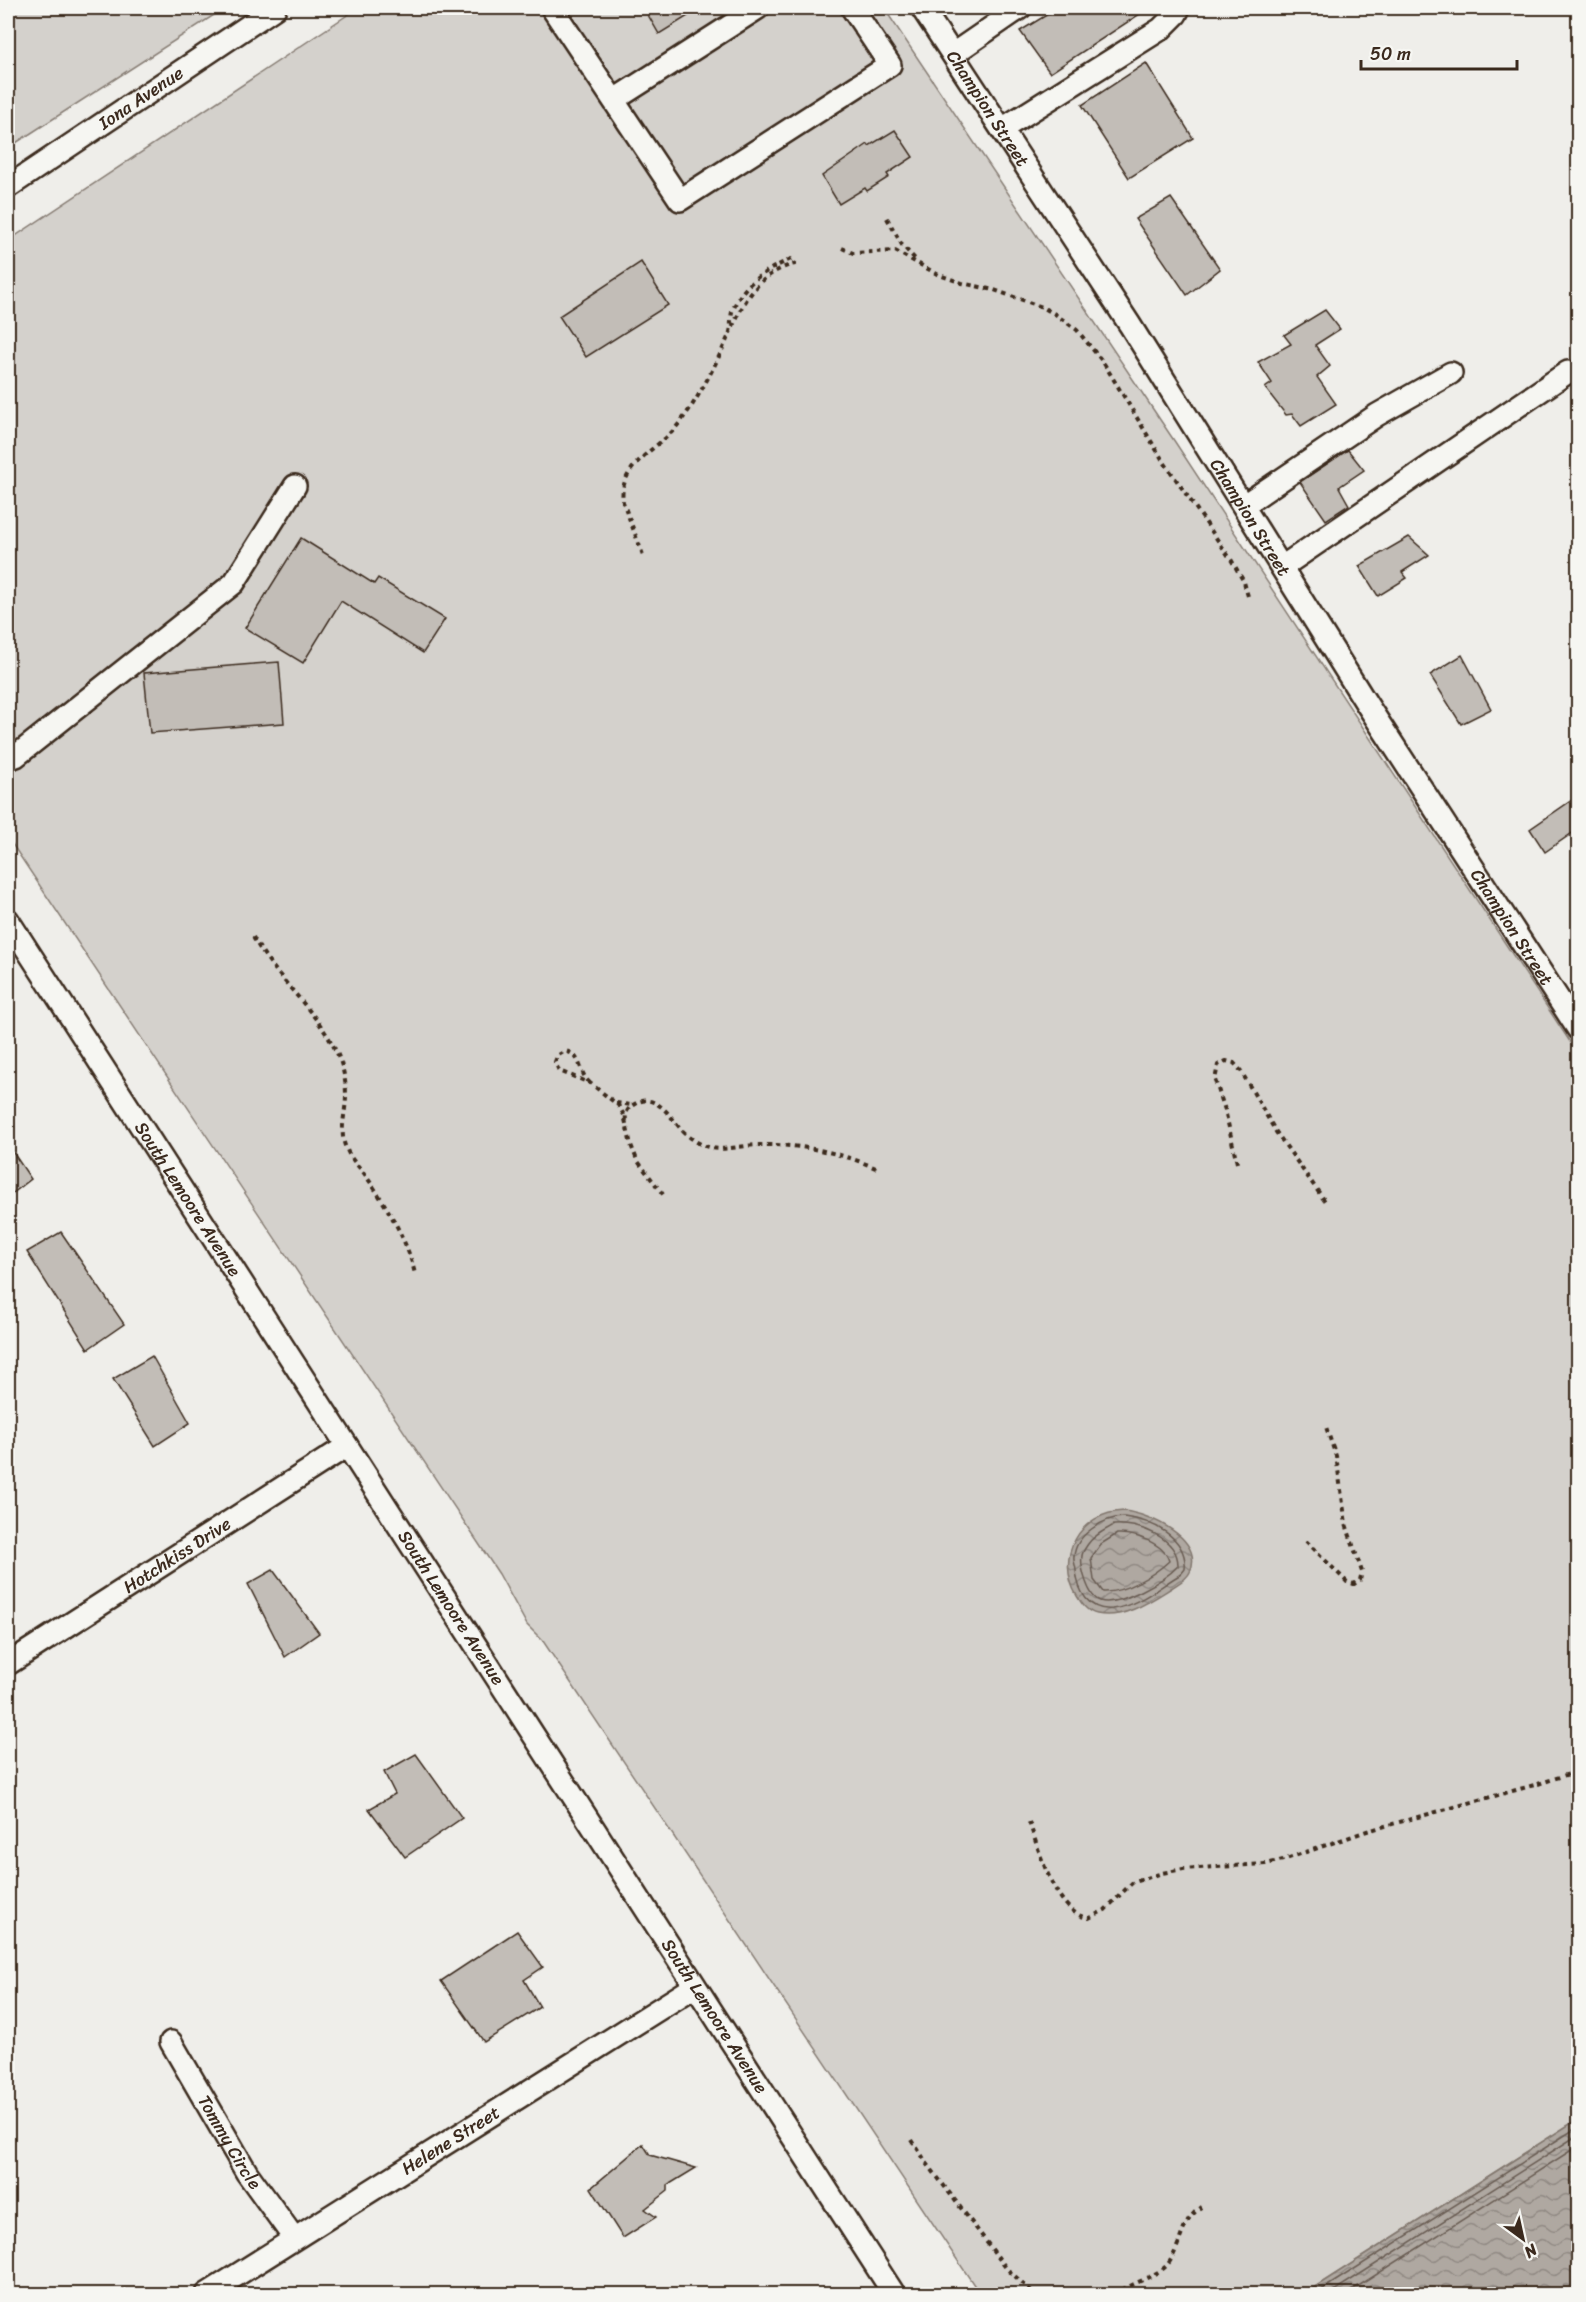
<svg xmlns="http://www.w3.org/2000/svg" width="1586" height="2302" viewBox="0 0 1586 2302" font-family="Sriracha,sans-serif">
  <defs>
    <pattern id="water-waves" width="16" height="10" patternUnits="userSpaceOnUse" patternTransform="scale(1.5)"><rect width="16" height="10" fill="#afa8a1"/><path d="M0 5q4-4 8 0t8 0" fill="none" stroke="#908983"/></pattern>
  </defs>
  <rect width="100%" height="100%" fill="#efeeea"/>
  <filter id="ink" filterUnits="userSpaceOnUse"><feTurbulence type="fractalNoise" baseFrequency=".0167" numOctaves="2"/><feDisplacementMap in="SourceGraphic" scale="12" xChannelSelector="R" yChannelSelector="G"/><feConvolveMatrix kernelMatrix="1 2 1 2 8 2 1 2 1" color-interpolation-filters="sRGB"/></filter>
  <g filter="url(#ink)">
    <!-- grass -->
    <path fill="#d4d1cc" stroke="#887e75" stroke-width="1.5" d="M8,8H225L8,148Z
      M358,8H884L1175,442L1578,1054V2119L1304,2294H980L543,1641L527,1625L499,1574L8,838V241Z"/>
    <!-- water -->
    <path fill="url(#water-waves)" stroke="#81766d" stroke-width="1.5" d="M1124,1511C1149,1514 1205,1538 1190,1572C1187,1579 1179,1583 1173,1587C1152,1600 1124,1620 1097,1614C1087,1612 1082,1604 1077,1596C1054,1557 1080,1512 1124,1511Z
      M1578,2119V2294H1304Z"/>
    <g fill="none" stroke-linecap="round" stroke-linejoin="round">
      <!-- shore -->
      <path stroke="#695c52" stroke-width="1.5" d="M1124,1517C1151,1520 1188,1537 1185,1569L1181,1574C1159,1587 1138,1606 1112,1609C1088,1611 1078,1591 1076,1571C1076,1566 1073,1561 1074,1557C1075,1535 1104,1517 1124,1517Z
        M1114,1525C1137,1522 1179,1538 1178,1566C1165,1580 1119,1607 1100,1601C1088,1597 1080,1567 1082,1556C1082,1552 1086,1547 1088,1544C1094,1535 1105,1530 1114,1525Z
        M1117,1534C1134,1533 1164,1543 1169,1561C1154,1575 1124,1593 1103,1592L1094,1580L1091,1558L1101,1544Z
        M1315,2294L1578,2127
        M1329,2294L1578,2135
        M1346,2294L1578,2146"/>
    </g>
    <!-- building -->
    <path fill="#c2bdb7" stroke="#3b2a1e" stroke-width="1.5" d="M644,8H701L659,34Z
      M1058,8H1149L1050,73L1020,31Z
      M1146,63L1193,138L1129,178L1082,105Z
      M895,130L913,157L887,174L889,177L867,191L865,188L839,204L822,176L868,144L869,146Z
      M1171,198L1220,269L1187,295L1135,219Z
      M641,262L668,305L586,357L559,316Z
      M1325,310L1340,329L1315,345L1330,366L1317,377L1336,404L1301,426L1292,414L1286,415L1265,388L1272,383L1258,362L1291,344L1284,335Z
      M1348,450L1364,470L1339,487L1349,505L1326,520L1300,482Z
      M1409,537L1429,555L1402,572L1407,578L1378,596L1359,566Z
      M301,538L374,584L378,578L445,619L423,653L341,601L303,663L245,628Z
      M1462,655L1491,709L1461,724L1430,675Z
      M279,662L284,723L150,733L144,673Z
      M1578,796V829L1545,852L1530,829Z
      M8,1145L31,1179L8,1197Z
      M61,1232L124,1324L88,1349L27,1252Z
      M152,1356L190,1423L155,1446L113,1379Z
      M273,1570L319,1633L285,1657L248,1584Z
      M416,1754L462,1818L405,1857L369,1809L395,1794L384,1772Z
      M517,1931L543,1967L524,1980L540,2007L484,2042L441,1981Z
      M643,2144L650,2155L696,2168L668,2185V2191L645,2209L656,2217L623,2238L591,2188Z"/>
    <g fill="none" stroke-linecap="round" stroke-linejoin="round">
      <!-- minor casing -->
      <g stroke="#3b2a1e" stroke-width="26">
        <g id="minor">
          <path d="M552,8L680,200L890,65L852,8"/>
          <path id="s1" d="M922,8L1130,325L1368,706L1578,1029"/>
          <path d="M953,54L1020,8"/>
          <path d="M614,100L758,8"/>
          <path d="M1002,129L1161,29L1176,14L1179,8"/>
          <path id="s2" d="M8,187L275,8"/>
          <path d="M1244,505L1377,415L1451,373"/>
          <path d="M1282,567L1568,372"/>
          <path d="M8,759L16,756L234,583L295,486"/>
          <path id="s3" d="M8,920L894,2294"/>
          <path id="s4" d="M8,1664L347,1446"/>
          <path id="s5" d="M171,2042L247,2173L294,2238"/>
          <path id="s6" d="M207,2294L694,1987"/>
        </g>
      </g>
      <!-- path -->
      <path stroke="#3b2a1e" stroke-width="4" stroke-dasharray="4.5 4.5" stroke-linecap="butt" d="M887,218L902,245L915,259
        M842,248L853,253L895,251L939,275L962,283L994,290L1042,307L1055,314L1077,330L1103,362L1162,459L1232,561L1244,582L1249,600
        M643,555L623,502C618,470 649,453 670,434C694,409 715,366 729,335C732,328 730,320 732,312C742,283 765,271 791,259L795,264C759,272 743,302 730,333
        M253,937C277,981 321,1013 340,1060C344,1072 346,1083 346,1096C346,1113 338,1134 347,1150C351,1160 360,1167 366,1176C386,1205 407,1239 415,1274
        M590,1083C578,1073 583,1055 565,1051L557,1056L555,1062L559,1071L590,1083L618,1105L624,1115L631,1145L637,1160L665,1197
        M616,1103L632,1105
        M626,1121C625,1114 627,1109 633,1105C654,1090 670,1116 681,1129C687,1136 698,1144 708,1147C723,1152 742,1145 758,1145C802,1144 841,1152 880,1170
        M1237,1163L1225,1110L1215,1080L1218,1065L1226,1061L1234,1063L1241,1071L1276,1132L1327,1204
        M1306,1541L1347,1582L1354,1584L1360,1580L1362,1572L1346,1524L1336,1456L1326,1427
        M1029,1822C1039,1850 1056,1915 1089,1918L1105,1910L1132,1883L1162,1873L1183,1869L1266,1864L1283,1860L1367,1831L1538,1784L1578,1771
        M912,2140L926,2162L1007,2269L1035,2294
        M1114,2294C1127,2286 1161,2274 1168,2264C1182,2245 1180,2222 1201,2207"/>
      <!-- minor -->
      <use href="#minor" stroke="#f6f6f2" stroke-width="21"/>
    </g>
  </g>
  <g text-anchor="middle" dominant-baseline="central" stroke-width="5" stroke-linejoin="round" paint-order="stroke">
    <!-- street labels -->
    <g font-size="18" fill="#3b2a1e" stroke="#f6f6f2">
      <text stroke="none"><textPath href="#s2" startOffset="160">Iona Avenue</textPath></text>
      <text stroke="none"><textPath href="#s1" startOffset="120">Champion Street</textPath></text>
      <text stroke="none"><textPath href="#s1" startOffset="606">Champion Street</textPath></text>
      <text stroke="none"><textPath href="#s1" startOffset="1092">Champion Street</textPath></text>
      <text stroke="none"><textPath href="#s3" startOffset="332">South Lemoore Avenue</textPath></text>
      <text stroke="none"><textPath href="#s4" startOffset="201">Hotchkiss Drive</textPath></text>
      <text stroke="none"><textPath href="#s3" startOffset="818">South Lemoore Avenue</textPath></text>
      <text stroke="none"><textPath href="#s3" startOffset="1304">South Lemoore Avenue</textPath></text>
      <text stroke="none"><textPath href="#s6" startOffset="288">Helene Street</textPath></text>
      <text stroke="none"><textPath href="#s5" startOffset="116">Tommy Circle</textPath></text>
    </g>
  </g>
  <!-- margin -->
  <rect width="1586" height="2302" fill="none" stroke="#f6f6f2" stroke-width="30"/>
  <rect x="15" y="15" width="1556" height="2272" fill="none" stroke="#3b2a1e" stroke-width="2" filter="url(#ink)"/>
  <!-- north arrow -->
  <g transform="translate(1523 2239) rotate(147)" stroke="#f6f6f2" stroke-width="4.5" paint-order="stroke">
  <path d="M0-4.5L10 22L0 15L-10 22Z" fill="#3b2a1e"/>
  <text y="-9" font-size="16" font-weight="bold" text-anchor="middle" fill="#3b2a1e">N</text>
  </g>
  <!-- scale -->
  <path d="M1361 60v9h156v-9" fill="none" stroke="#3b2a1e" stroke-width="3"/>
  <text x="1370" y="60" font-size="18" fill="#3b2a1e" stroke="#f6f6f2" stroke-width="4.5" paint-order="stroke">50 m</text>
</svg>
